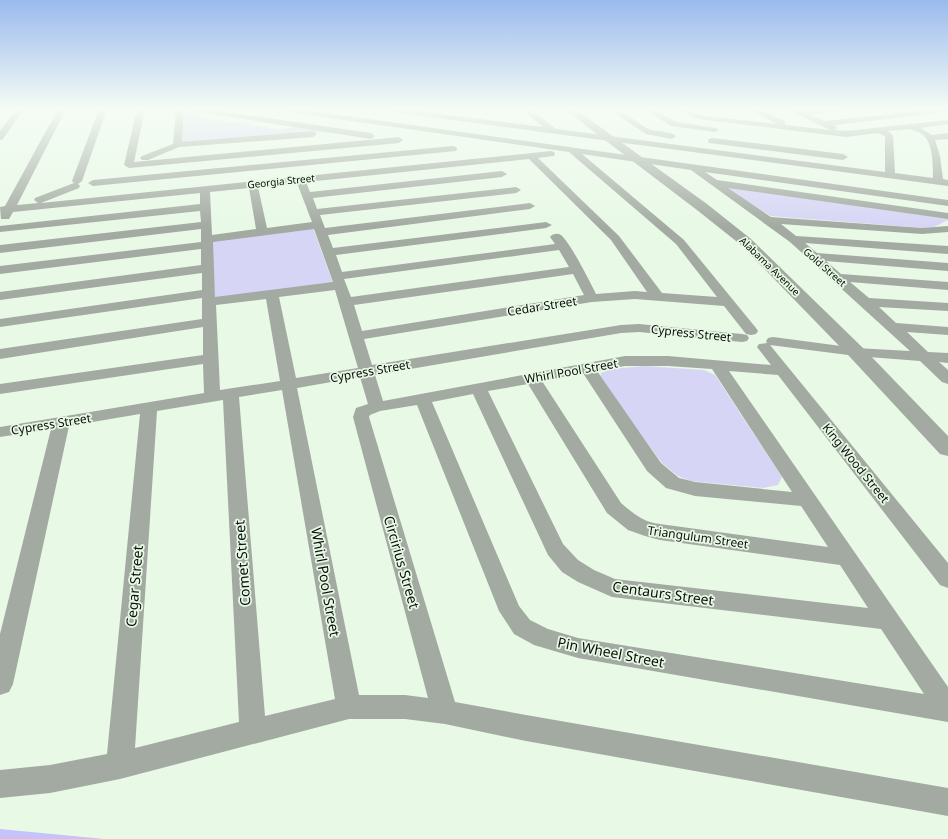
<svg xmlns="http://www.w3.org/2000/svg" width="948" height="839" viewBox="0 0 948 839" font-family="'Noto Sans',sans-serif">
  <rect width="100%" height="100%" fill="#e8f9e6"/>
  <!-- green -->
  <path fill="#d6d5f6" d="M185,110L200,113L193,116L282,130L294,126L331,132L182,143Z
    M723,186L948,219V220L934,227L924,228L771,216Z
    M313,228L333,283L215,299L211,241Z
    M644,366L704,370L715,375L782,477L778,485L763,488L690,481L678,476L662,463L600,378L601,373L612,369Z"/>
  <!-- water -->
  <path fill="#c5c3f8" d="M0,829L104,839H0Z"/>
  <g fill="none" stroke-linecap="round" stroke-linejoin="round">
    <!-- minor -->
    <path fill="#a3aaa2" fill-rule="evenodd" d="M16,109H24L3,139L0,140V131Z
      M58,109H66L17,205L38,203L34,200L35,198L74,183L72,181L99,109H107L82,181L78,184L80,186L79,188L41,203L551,151L554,152L555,154L554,156L538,158L619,236L662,293L717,297L676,244L569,152L281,111L277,109H298L948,200V206L705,172L717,180L948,213V219L728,188L771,217L922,228L948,226V232L922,234L781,224L796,236L948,246V254L805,243L817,253L948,263V271L826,261L841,274L948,282V290L850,282L869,298L948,303V311L879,307L896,323L948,327V335L907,332L928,352L948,353V363L939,362L948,370V384L942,382L920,361L856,356L770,345L948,563V588L940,585L778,375L729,371L948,687V722L578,658L534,645L514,634L499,611L417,405L380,411L370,415L369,417L455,702L526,715L948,788V816L526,741L445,724L405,719H349L120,779L50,793L0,798V770L50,765L107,754L140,414L69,426L13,684L9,692L0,695V634L51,429L0,437V427L204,393L203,364L0,394V384L203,355V327L0,359V349L202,319V298L0,327V319L202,290V273L0,300V292L201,265V249L0,274V266L201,242V229L0,253V245L201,222L200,211L0,232V226L200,204V193L13,212L9,219H1L0,207L5,206ZM582,154L691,170L790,242L910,351L856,348L773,337L768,338L766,341L767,343L759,344L757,347L771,365L668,356H625L383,401L375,375L621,333L639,332L742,342L747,341L749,338L747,335L742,334L639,324L621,325L372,365L364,339L592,302L635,299L724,306L746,334L751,335L756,334L758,331L756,328L684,240ZM529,159L611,240L647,292L635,291L596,294C589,280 571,244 561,235C558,233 555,234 552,235L550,237L555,244L342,272L336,255L546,228L552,225L546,222L333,248L328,235L530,209L535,206L530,203L325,228L320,215L516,193L521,190L516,187L317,209L313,198L502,177L507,174L502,171L310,192L306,182ZM297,183L312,222L267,228L258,187ZM249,188L256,229L212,235L210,192ZM314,229L333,282L215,297L213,242ZM559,250L569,267L351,297L344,279ZM573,274L584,295L362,331L354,305ZM335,290L358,368L296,378L279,297ZM266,299L280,381L220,390L216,305ZM625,366H668L712,369L792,492L695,482L679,478L661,463L597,371ZM583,373L647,471L666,488L695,496L801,506L828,547L660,524C643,522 634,514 621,503L542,381ZM360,377L368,404L356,408L353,417L428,698L405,695H359L297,388ZM528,384L607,513L628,530L645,536L660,540L840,565L868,608L615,579L594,570L578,560L563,544L488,391ZM282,390L335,699L265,716L239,397ZM473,394L548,555L562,572L578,582L612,597L881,629L924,694L578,638L548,629L530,620L519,606L432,402ZM223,400L239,722L135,748L157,411Z
      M137,109H145L134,162L399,137L403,140L399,143L129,168L124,165Z
      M176,109H184L182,142L313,131L317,134L313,137L179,147L148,160H142L140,158L142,156L173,144Z
      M187,109H207L371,133L375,136L371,139L191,111Z
      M381,109H403L543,127L521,109H530L556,129L885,172V136L878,133L846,137L706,120L693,118L679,109C689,109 696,114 706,116L777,124L749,109H759L785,121V125L830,130L787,109H797L801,111L847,109L843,111L810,115L825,121L936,109H948V112L834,125L837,128L834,130L846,131L948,120V124L921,128L932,135L948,133V139L935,140L940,156L943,179L948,180V186L385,111ZM910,129C915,131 921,132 925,137C933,146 933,166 933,178L895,173L893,135L888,131Z
      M608,109C628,109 636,125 652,130C660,132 671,131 676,136L672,139L646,134Z
      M643,109H653L676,122L715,128L719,130L715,132L671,126Z
      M712,138L843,154L848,157L843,160L709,143L708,141L709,139Z
      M453,146L456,147L457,149L456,151L93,186L88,183L93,180Z"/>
    <!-- tertiary -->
    <path fill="#a3aaa2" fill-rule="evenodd" d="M564,109H575L707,204L751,239L863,348L948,436V456L940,454L849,356L741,245L697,210Z"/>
  </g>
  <!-- sky -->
  <linearGradient id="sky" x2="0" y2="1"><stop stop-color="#9abaee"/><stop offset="0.48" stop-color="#f5fcf4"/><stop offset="1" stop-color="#f5fcf4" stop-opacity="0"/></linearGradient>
  <rect width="948" height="227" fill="url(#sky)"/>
  <g text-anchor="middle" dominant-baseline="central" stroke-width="3.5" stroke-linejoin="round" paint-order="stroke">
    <!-- far-street labels -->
    <g font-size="10" fill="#090f09" stroke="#e8f9e6">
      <text transform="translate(281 181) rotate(-6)">Georgia Street</text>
      <text transform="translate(770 266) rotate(44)">Alabama Avenue</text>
      <text transform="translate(825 267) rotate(41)">Gold Street</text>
    </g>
    <!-- street labels -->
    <g font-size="12" fill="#090f09" stroke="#e8f9e6">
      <text transform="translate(542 306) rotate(-9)">Cedar Street</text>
      <text transform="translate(691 333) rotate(6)">Cypress Street</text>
      <text transform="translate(370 371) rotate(-10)">Cypress Street</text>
      <text transform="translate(571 371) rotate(-10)">Whirl Pool Street</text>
      <text transform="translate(51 424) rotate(-9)">Cypress Street</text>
      <text transform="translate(856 463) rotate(51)">King Wood Street</text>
      <text transform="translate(698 537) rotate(8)">Triangulum Street</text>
    </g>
    <!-- near-street labels -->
    <g font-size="14" fill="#090f09" stroke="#e8f9e6">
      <text transform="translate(402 562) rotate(74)">Circirius Street</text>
      <text transform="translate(242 563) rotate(-94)">Comet Street</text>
      <text transform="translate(326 582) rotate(80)">Whirl Pool Street</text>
      <text transform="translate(134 586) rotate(-85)">Cegar Street</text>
      <text transform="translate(663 593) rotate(8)">Centaurs Street</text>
      <text transform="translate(611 652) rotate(11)">Pin Wheel Street</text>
    </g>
  </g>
</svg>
